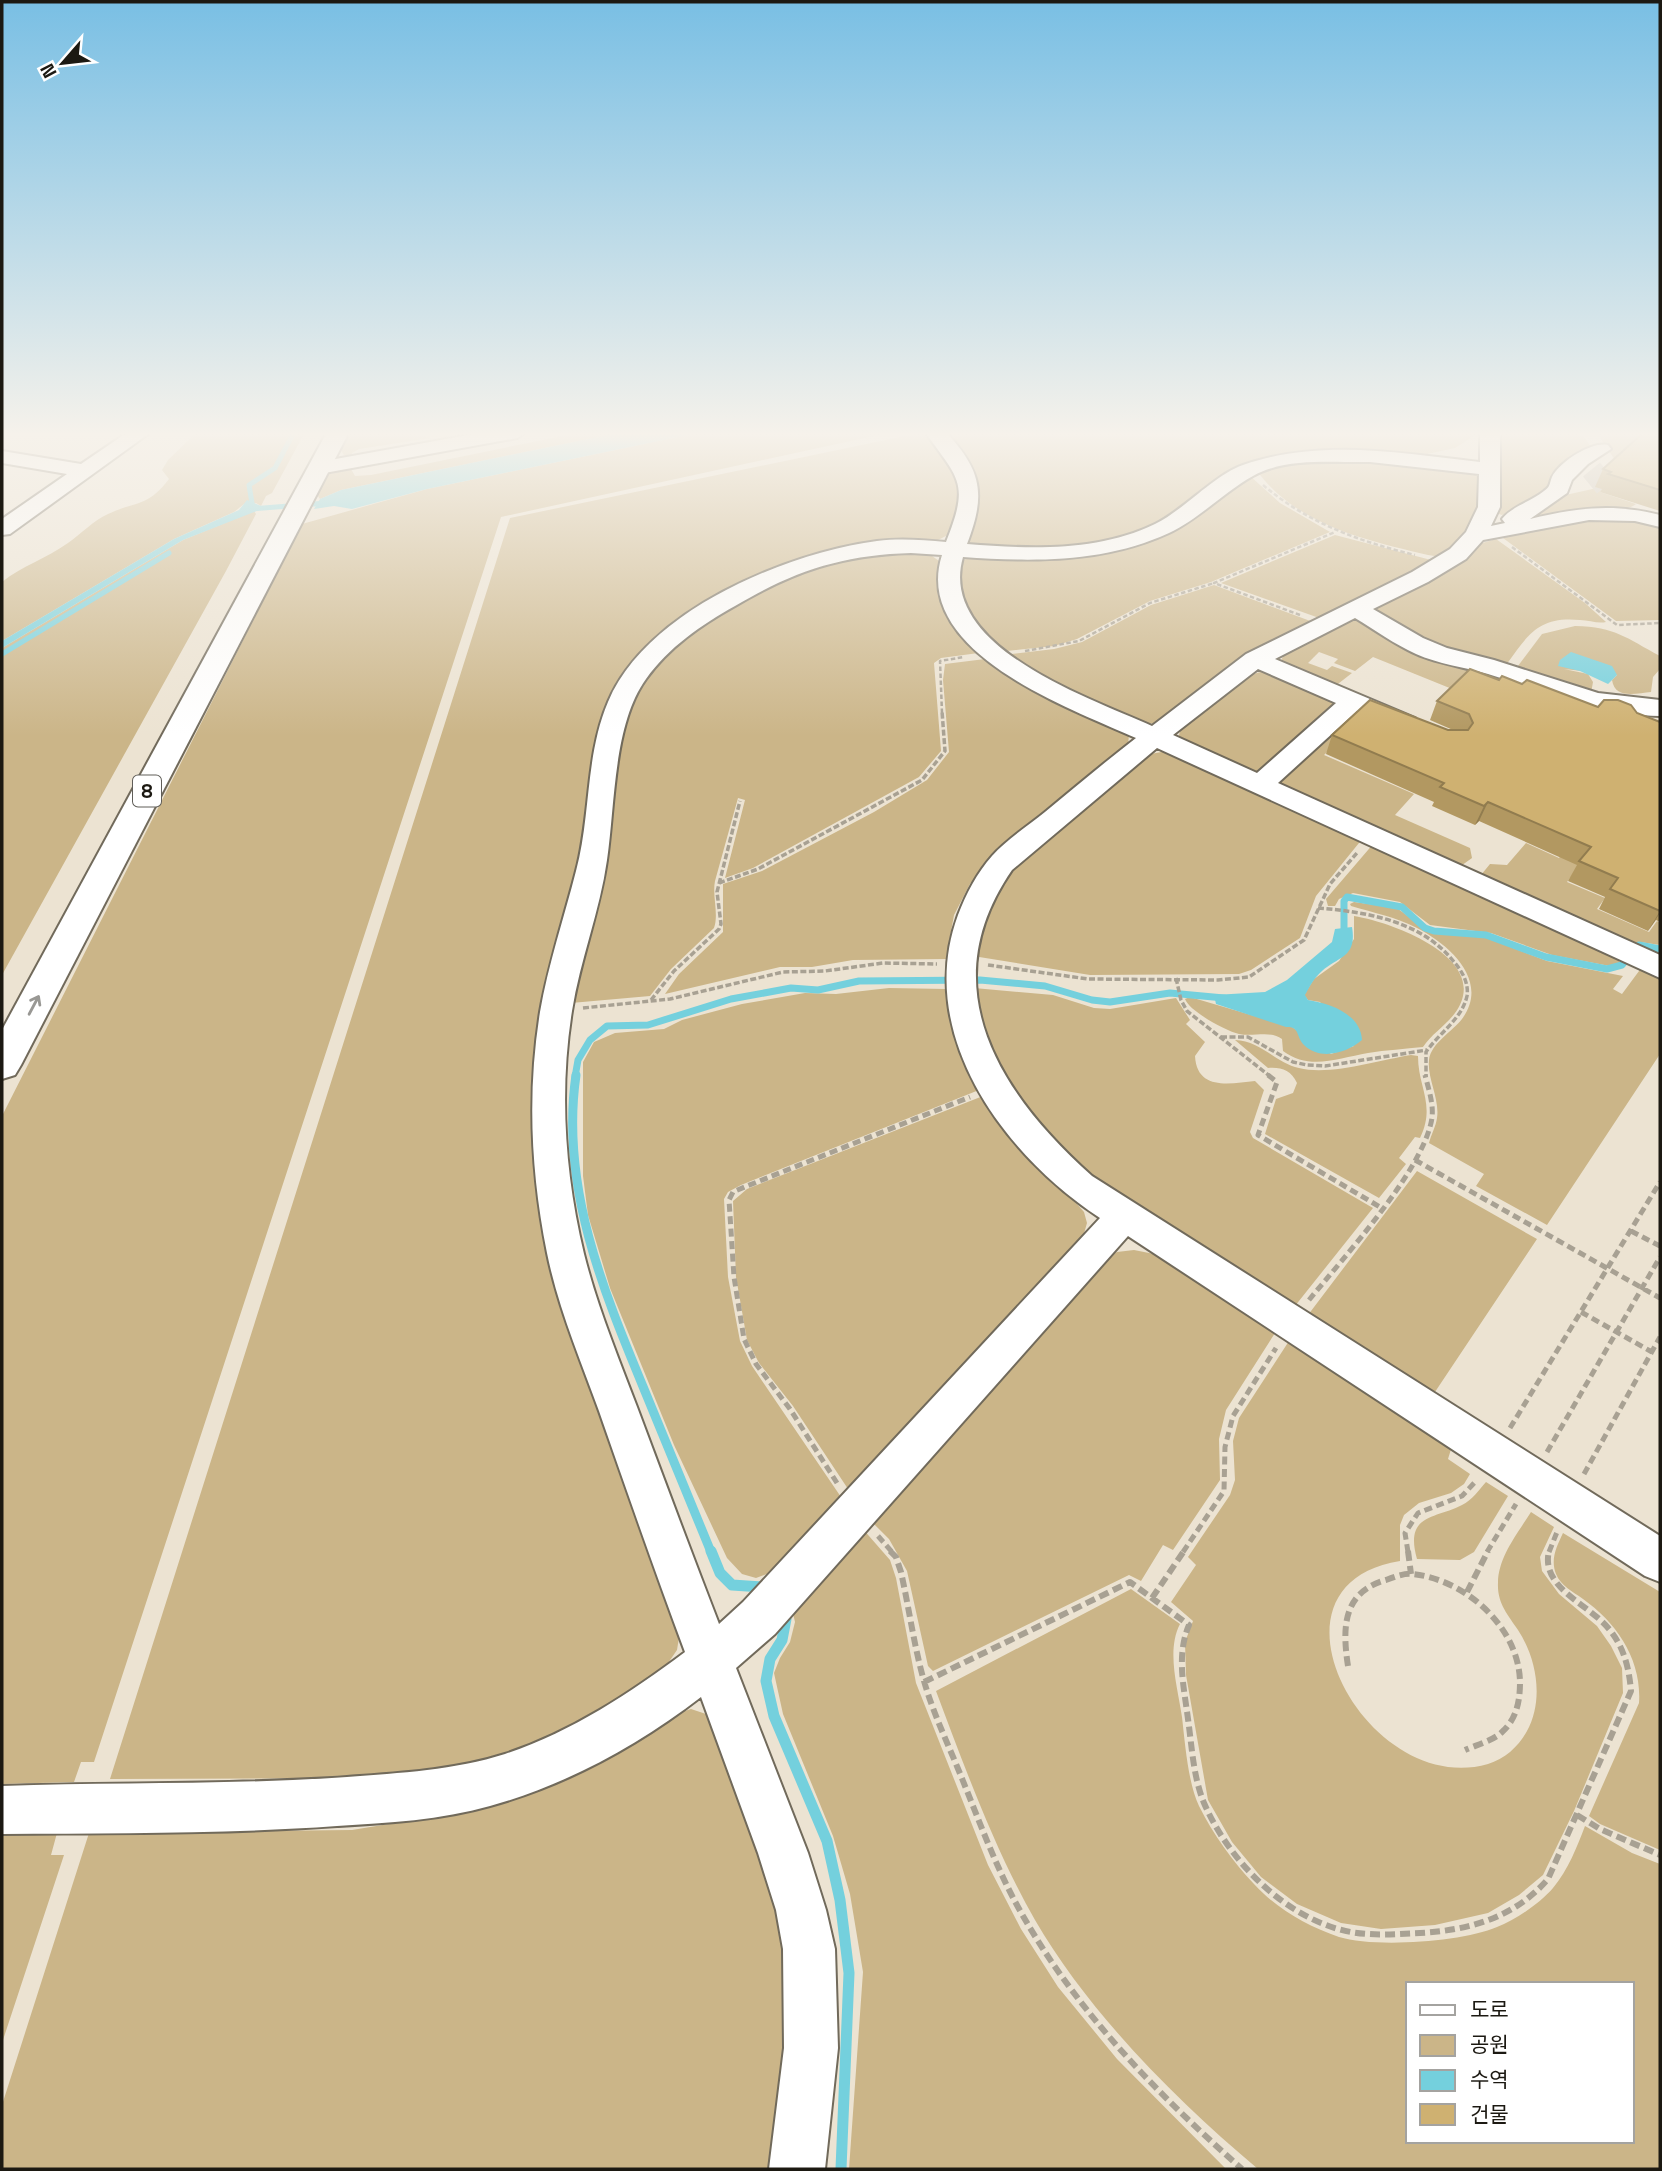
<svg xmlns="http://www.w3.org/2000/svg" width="1662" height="2171" viewBox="0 0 1662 2171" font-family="'Space Grotesk','Noto Sans KR',sans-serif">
  <rect width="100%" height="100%" fill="#ece3d2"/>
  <!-- green -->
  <path fill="#cbb588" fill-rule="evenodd" d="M197,432H305L272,493L266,496L261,506L256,503L244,504L234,512L174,539L2,641V582C22,566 47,558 68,543C82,533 93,521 108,514C136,501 148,507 169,479L162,470L168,460Z
    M348,432H416L415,434L430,438L359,449L352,453L351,457L344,455L340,449Z
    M582,432H622L341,490L320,499L317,495L326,475L351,469L355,476L371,475Z
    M702,432H892L501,517L94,1762H81L74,1782L2,1784V1116L302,524L427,489Z
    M924,432L933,439L962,485L963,504L950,534L934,542L778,568L625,680L535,1136L681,1625L677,1650L664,1669L622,1701L522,1751L458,1769L373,1778L110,1779L510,518Z
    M953,432H1477V434L1455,448L1427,454L1347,452L1231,473L1146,530L1116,541L1067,550L970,546L966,539C980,485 985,479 948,433Z
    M1496,432H1574L1584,437L1591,447L1532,504L1502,515L1496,513Z
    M1653,432L1615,460L1597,433V432Z
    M1303,460L1368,461L1471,472L1482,479C1483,514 1465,535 1441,557L1428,555C1365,540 1297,525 1257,471Z
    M1249,475L1280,503L1330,532L1211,582L1150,601L1077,639L1054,646L998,652L961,613L957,562L970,558L1030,560L1066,558L1106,551Z
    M1597,488L1602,489L1600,492L1636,504C1623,514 1599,507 1582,508C1561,511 1544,521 1523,521L1543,512L1561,496Z
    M254,511L256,514L226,571L2,975V648L183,540Z
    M1589,515L1629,517L1660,527V620L1616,621L1503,538Z
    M1335,535L1435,561L1322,619L1221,583Z
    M1496,539L1585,603L1606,622C1598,624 1589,620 1580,620C1538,616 1528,635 1506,665L1422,642L1373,610L1375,606L1479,544Z
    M875,551L928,553L939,561L941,590L986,652L941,658L934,663L941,751L919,777L753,868L725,878L745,800L738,798L715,881C712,896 719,914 714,928L671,969L650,996L571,1003L613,750L634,690L683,636L788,573Z
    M1214,585L1313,622L1155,723L1144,724L1123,719L1003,655L1054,649L1082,642L1151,605Z
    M1357,619L1563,696L1457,691L1373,657L1355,671L1334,663L1338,659L1319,652L1308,663L1327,670L1332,666L1352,673L1334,687L1285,666L1281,661L1285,652L1349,620Z
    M1575,626C1616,627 1626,638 1660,656V669L1653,677L1651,692C1637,693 1615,700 1612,680L1617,675L1564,669L1588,674L1593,682L1591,693L1515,670L1542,634Z
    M993,658L1129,734L1128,746L992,856L970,884L954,915L946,959L853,960L812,967H780L665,994L679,974L723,932V884L762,871L874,812L927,780L949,752L943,680L945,664Z
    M1264,671L1336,702L1335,709L1263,772L1253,774L1178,738L1182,726L1243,677Z
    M1349,714L1362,719L1324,755L1414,794L1395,815L1470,848L1472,858L1458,868L1277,785L1280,778Z
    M1167,751L1363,838L1316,896L1300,938L1251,970L1239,974L1090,975L973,956L987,909L1002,878L1145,755Z
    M1374,843L1620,956L1619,963L1615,967L1552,955L1491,933L1430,925L1400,902L1353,893L1339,899L1335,906H1328L1326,899Z
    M1526,843L1559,858L1568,847L1587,856L1567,882L1605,898L1597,909L1649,932L1657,921L1660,923V945L1640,942L1626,946L1481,875L1490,864L1507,865Z
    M1354,902L1397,908L1425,929L1434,933L1487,938L1547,961L1623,976L1613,989L1622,994L1642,967L1660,975V1054L1547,1225L1476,1186L1484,1174L1429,1143C1431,1135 1436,1126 1437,1118C1440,1099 1427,1078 1429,1060C1431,1043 1453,1031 1462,1019C1490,981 1450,945 1417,928C1396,917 1374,913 1351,906L1350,904Z
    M1354,916C1386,921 1473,951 1463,996C1458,1019 1435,1029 1423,1047C1405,1049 1386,1050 1368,1053C1338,1058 1310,1071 1283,1051L1282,1039C1270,1030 1254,1037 1239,1034C1226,1031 1189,1011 1185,999L1190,997L1292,1027L1331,1054L1354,1046L1320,1002L1308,1000L1304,995L1314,979L1339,961L1354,939Z
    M889,988L946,989C951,1026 958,1059 979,1090L741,1185L728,1192L724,1199L728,1277L740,1341L752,1366L843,1500L767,1574L756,1578L742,1574L727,1558L674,1445L610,1288L588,1215L583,1176V1062L594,1042L615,1033L664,1029L682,1020L742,1004L805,993L836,994Z
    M974,988L1053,995L1094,1008L1110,1009L1176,998L1190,1020L1186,1024L1205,1042L1195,1056C1197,1092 1232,1083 1255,1081L1264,1090L1250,1132L1253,1138L1373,1208L1291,1311L1055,1153L990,1062Z
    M1235,1040C1261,1041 1276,1063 1299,1068C1330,1076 1379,1060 1411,1055L1418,1056C1418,1088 1436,1105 1420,1138L1415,1137L1399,1158L1406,1164L1379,1198L1265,1134L1276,1099L1293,1093L1297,1083C1291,1070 1281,1067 1268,1068Z
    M983,1096L1084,1212L1087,1223L1081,1244L850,1492L793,1406L759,1363L747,1340L736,1277L733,1201L747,1189Z
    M1417,1171L1537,1239L1433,1395L1308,1315Z
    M1134,1250L1154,1254L1275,1333L1226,1410L1219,1439L1220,1480L1173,1550L1163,1545L1141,1581L1129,1575L933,1671L928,1666L907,1571L889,1539L869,1519L1099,1263L1117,1252Z
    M1289,1341L1452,1446L1448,1459L1470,1474L1464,1484L1451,1493L1419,1503L1404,1515L1400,1525V1561C1250,1585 1368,1799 1488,1764C1505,1759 1519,1746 1527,1731C1544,1700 1537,1659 1518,1630C1508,1615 1497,1603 1498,1583C1498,1557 1518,1533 1531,1512L1554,1527L1540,1557L1542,1571L1559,1594L1597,1626L1611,1646L1622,1668L1623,1693L1574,1811L1543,1875L1519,1895L1488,1913L1435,1925L1381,1929L1341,1923L1297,1904L1261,1877L1232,1842L1208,1800L1186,1675L1185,1642L1193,1621L1171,1602L1196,1565L1188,1557L1230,1495L1235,1480L1233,1441L1239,1418Z
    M1486,1482L1508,1496L1474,1552L1460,1560L1417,1559C1404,1513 1436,1519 1462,1505C1472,1500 1479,1490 1486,1482Z
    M862,1528L890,1560L896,1578L916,1683L988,1865L1021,1929L1058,1987L1117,2059L1226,2169H849L863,1972L850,1894L833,1836L783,1714L774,1673L780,1658L790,1642L795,1622L792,1609Z
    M1563,1533L1660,1592V1850L1600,1824L1589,1816L1639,1703C1642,1660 1617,1623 1583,1599C1572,1591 1561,1586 1556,1574C1550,1559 1557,1546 1563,1533Z
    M1131,1589L1180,1624C1166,1651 1178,1688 1182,1717C1185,1743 1188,1783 1199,1806C1213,1834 1233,1862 1254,1884C1277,1909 1307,1926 1339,1937C1375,1948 1462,1942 1497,1927C1516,1920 1540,1903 1553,1888C1568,1870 1577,1847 1585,1826L1632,1853L1660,1864V2169H1258C1176,2100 1089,2013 1035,1920C994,1848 965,1768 936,1691ZM1408,1984H1632V2141H1408Z
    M691,1709L706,1714L718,1728L754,1814L792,1963L781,2169H2V2105L89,1833L352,1830L456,1813L672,1715Z
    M57,1833L51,1855H64L2,2043V1834Z"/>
  <!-- water -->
  <path fill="#74d0dd" d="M622,432H702L427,489L352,509L334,506L314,509L320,499L341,490Z
    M247,500L261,506L259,510L183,540L2,648V641L174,539L239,510Z
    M1571,652L1612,666L1617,675L1608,684L1580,671L1558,666L1560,660Z
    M1352,927C1357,957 1340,956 1322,971C1314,978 1310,986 1305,995L1308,1000C1329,1003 1361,1014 1362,1040C1347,1053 1320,1061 1304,1045C1296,1037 1300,1026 1286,1027L1216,1004L1214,995L1265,992L1287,980L1332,942L1335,929Z"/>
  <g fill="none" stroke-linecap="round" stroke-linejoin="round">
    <!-- stream-far3 -->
    <path stroke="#74d0dd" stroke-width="5" d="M418,432H435
      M252,509L326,503
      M253,509L249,485L275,468L294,432
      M2,654L169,553"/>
    <!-- stream-far2 -->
    <path stroke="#74d0dd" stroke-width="7" d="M1344,938V901L1347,897L1402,907L1425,928L1434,931L1486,935L1546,957L1607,969L1622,965L1639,945L1660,949
      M575,1077L578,1060L590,1040L607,1026L648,1025L731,999L791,988L818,990L859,981L980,980L1045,986L1092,1000L1110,1002L1170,993L1224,998"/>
    <!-- stream-far1 -->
    <path stroke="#74d0dd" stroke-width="9" d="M576,1075C560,1186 603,1290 644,1389C667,1444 689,1498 711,1552"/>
    <!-- stream -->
    <path stroke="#74d0dd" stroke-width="11" d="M711,1551L720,1573L732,1585L762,1587L765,1592
      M782,1613L786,1619L782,1640L770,1659L766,1681L774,1716L827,1841L840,1900L849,1973L841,2169"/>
    <!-- minor-tunnel -->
    <path stroke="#c2bbac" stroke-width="22" stroke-dasharray="22 11" stroke-linecap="butt" d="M1590,485L1607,471"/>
    <!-- minor casing -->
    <g stroke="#716a5b" stroke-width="4">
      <path id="minor" d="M128,432H151L10,534L2,535V519L67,474L2,463V451L81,464Z
        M485,432H527L517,438L319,474L312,472L309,468L312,464L319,462Z
        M925,432H946C982,471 986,494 967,544C1030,549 1097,552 1155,524C1184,510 1214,475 1243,465C1319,438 1402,453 1480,462V432H1500V507L1491,526L1505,523L1502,519C1511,507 1532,501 1544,491C1551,486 1549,484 1552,477C1559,462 1592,441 1608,445L1611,449L1588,464L1572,480L1567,493L1530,519C1577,508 1612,503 1660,515V527L1635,521L1589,520L1483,540L1466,559L1428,582L1373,609L1423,638L1447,648L1494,660L1598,693L1660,700V716C1600,715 1545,691 1488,674C1464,667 1438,664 1416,654C1394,644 1375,630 1355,618L1275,659L1415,718L1419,723L1415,728L1406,731L1397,728L1357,711L1278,783L1660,955V978L1157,748L1012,870C931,987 999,1093 1092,1176L1660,1536V1582L1645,1576L1128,1236L775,1634L736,1668L808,1853L826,1910L835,1949L838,2048L825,2169H769L784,2048L783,1949L776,1910L758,1853L701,1697C639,1745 566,1785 490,1806C441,1820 388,1823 337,1826C226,1834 114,1833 2,1834V1786C117,1782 232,1785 347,1777C400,1773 455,1770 505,1754C571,1732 629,1694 685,1652C655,1572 627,1491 599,1411C580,1359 558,1307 547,1253C531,1173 527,1093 540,1012C548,965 564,918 576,871C591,816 585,756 608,702C646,611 786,553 877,541C900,538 923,540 946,542C970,482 959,480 925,432ZM1370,462L1479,474L1478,507L1466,532L1450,549L1412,572L1246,654L1152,726C1090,698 937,647 963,557C1033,562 1104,563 1169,533C1199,519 1224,492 1253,476C1286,457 1334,463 1370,462ZM911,553L942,555C911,652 1069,708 1136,738C1105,762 1075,787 1045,812C1028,826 1007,839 992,856C977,873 966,894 958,915C914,1034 1004,1155 1100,1218L743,1602L719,1624C691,1552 664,1479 637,1407C618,1357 597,1306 584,1254C565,1175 559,1092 572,1011C580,960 600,911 607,860C615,807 613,724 646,679C669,647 701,625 735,606C794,571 842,555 911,553ZM1258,669L1336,703L1257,773L1173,735Z"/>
    </g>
    <!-- highway casing -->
    <g stroke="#716a5b" stroke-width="4">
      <path id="highway" d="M327,432H349L21,1065L15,1075L2,1079V1030Z"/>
    </g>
    <!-- path-far3 -->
    <path stroke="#a8a193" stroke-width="2.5" stroke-dasharray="4.5 2.5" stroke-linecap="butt" d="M1263,485C1308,523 1358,541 1415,555
      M1512,547L1617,625L1660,623
      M1300,615L1214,583L1335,532
      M1025,651L1079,641L1150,603L1214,583
      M942,713L940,661L964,657"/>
    <!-- path-far2 -->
    <path stroke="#a8a193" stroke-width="3.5" stroke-dasharray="6 2.5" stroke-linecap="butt" d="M719,883L758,869L922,780L945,751L942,711
      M1318,908C1367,912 1422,921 1454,962C1462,971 1469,983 1467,996C1462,1019 1439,1033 1426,1052V1077
      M988,965L1088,979L1218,980L1249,977L1304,940L1330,884L1357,853
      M1176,978L1181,1000L1187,1011L1271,1077
      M651,1000L674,971L719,929L721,924L717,892L740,801
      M583,1008L670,999L783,972L825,971L883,963L937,964
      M1221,1037H1248L1293,1062L1307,1065L1325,1066L1427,1050"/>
    <!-- path-far1 -->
    <path stroke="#a8a193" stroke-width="5" stroke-dasharray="8 4.5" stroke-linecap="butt" d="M1268,1075L1277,1082L1258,1135L1380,1207
      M1415,1160L1660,1298
      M1631,1231L1660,1246
      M1309,1300C1344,1257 1419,1175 1431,1123C1435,1107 1429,1091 1425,1075
      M1581,1312L1652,1352
      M1510,1428L1660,1182
      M1547,1452L1660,1257
      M1584,1474L1660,1337
      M837,1483L790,1409L756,1364L744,1339L734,1277L729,1200L733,1192L747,1186L970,1097
      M878,1536L892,1552
      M1183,1552L1224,1491L1225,1447L1233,1416L1276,1348
      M1408,1552L1405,1533L1418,1513L1462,1496L1477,1480
      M1487,1552L1516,1504
      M1549,1552L1557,1532"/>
    <!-- path -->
    <path stroke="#a8a193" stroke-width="6" stroke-dasharray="10 5" stroke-linecap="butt" d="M890,1551L896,1557L901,1572C909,1608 914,1646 924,1681C934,1716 950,1748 963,1781C980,1823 996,1867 1018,1907C1074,2009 1156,2093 1242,2169
      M1408,1551L1411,1574
      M1467,1592L1488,1551
      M1152,1598L1184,1551
      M1348,1666C1342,1627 1343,1592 1386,1580C1394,1577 1404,1573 1412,1574C1465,1579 1519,1627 1520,1682C1520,1700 1517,1718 1503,1731C1495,1740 1476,1745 1465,1750
      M924,1682L1130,1582L1189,1625C1176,1656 1184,1687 1188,1719C1192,1747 1193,1776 1204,1803C1229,1861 1286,1920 1351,1932C1373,1936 1397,1934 1420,1933C1470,1930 1514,1918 1548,1879L1631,1691C1629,1668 1624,1647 1609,1629C1589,1604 1540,1588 1549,1551
      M1577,1815L1600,1829L1660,1855"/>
    <!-- minor -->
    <use href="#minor" fill="#fff" fill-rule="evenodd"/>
    <!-- highway -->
    <use href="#highway" fill="#fff" fill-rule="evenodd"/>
  </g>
  <!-- wall -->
  <path fill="#b29861" d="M1660,432V511L1600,492L1602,489L1595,487L1603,469Z
    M1499,680L1522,684L1598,707L1637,713L1660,722V922L1656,920L1648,931L1599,909L1605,897L1568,881L1577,865L1479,821L1475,825L1432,806L1434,802L1326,754L1332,735L1453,730L1430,720L1437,701Z"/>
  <!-- shaded-wall -->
  <path fill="#917c4f" d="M1488,802L1479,821L1475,825L1484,806Z
    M1660,911V913L1648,931Z"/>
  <!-- building -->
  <path fill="#cfb171" stroke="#917c4f" stroke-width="2" d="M1644,432H1660V490L1608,474L1611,472L1603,469Z
    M1470,669L1499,680L1502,676L1522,684L1527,680L1598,707L1604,700H1618L1631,705L1637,713L1660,722V911L1610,889L1618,878L1579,861L1591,847L1488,802L1484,806L1440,787L1444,783L1332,735L1370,700L1448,730H1468L1473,723L1469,714L1437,701Z"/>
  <!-- one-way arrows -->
  <defs><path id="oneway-shaft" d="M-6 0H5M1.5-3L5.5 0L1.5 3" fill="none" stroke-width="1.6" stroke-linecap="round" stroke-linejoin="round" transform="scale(1.75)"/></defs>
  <use stroke="#999894" href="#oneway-shaft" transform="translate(34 1005) rotate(-62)"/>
  <!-- sky -->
  <linearGradient id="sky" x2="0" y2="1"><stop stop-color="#79bfe4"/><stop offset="0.59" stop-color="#f6f2eb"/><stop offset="1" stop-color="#f6f2eb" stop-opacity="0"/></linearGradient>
  <rect width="1662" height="736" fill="url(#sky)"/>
  <g text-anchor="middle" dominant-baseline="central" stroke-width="7" stroke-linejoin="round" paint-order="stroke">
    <!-- shield labels -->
    <rect fill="#fff" stroke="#605e59" stroke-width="2" x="133" y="775.5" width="28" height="31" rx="5"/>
    <g font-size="19" font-weight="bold" fill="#1c1912">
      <text x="147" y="791">8</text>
    </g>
  </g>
  <!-- border -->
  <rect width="1662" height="2171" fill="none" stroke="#1c1912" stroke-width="7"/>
  <!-- legend -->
  <rect x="1406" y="1982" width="228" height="161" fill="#ffffff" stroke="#a4a3a0" stroke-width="2"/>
  <rect x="1420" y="2005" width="35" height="10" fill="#ffffff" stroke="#a4a3a0" stroke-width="2"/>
  <text x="1470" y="2017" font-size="21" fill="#1c1912">도로</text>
  <rect x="1420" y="2035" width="35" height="21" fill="#cbb588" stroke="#a4a3a0" stroke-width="2"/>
  <text x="1470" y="2052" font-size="21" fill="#1c1912">공원</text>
  <rect x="1420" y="2070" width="35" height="21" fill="#74d0dd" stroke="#a4a3a0" stroke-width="2"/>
  <text x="1470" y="2087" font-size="21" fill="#1c1912">수역</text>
  <rect x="1420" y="2104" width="35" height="21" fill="#cfb171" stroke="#a4a3a0" stroke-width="2"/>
  <text x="1470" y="2122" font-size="21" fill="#1c1912">건물</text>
  <!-- north arrow -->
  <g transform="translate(63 63) rotate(242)" stroke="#ffffff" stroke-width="5" paint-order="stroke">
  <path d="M0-5L12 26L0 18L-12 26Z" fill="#1c1912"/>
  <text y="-10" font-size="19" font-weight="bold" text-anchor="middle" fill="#1c1912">N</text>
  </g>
</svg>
